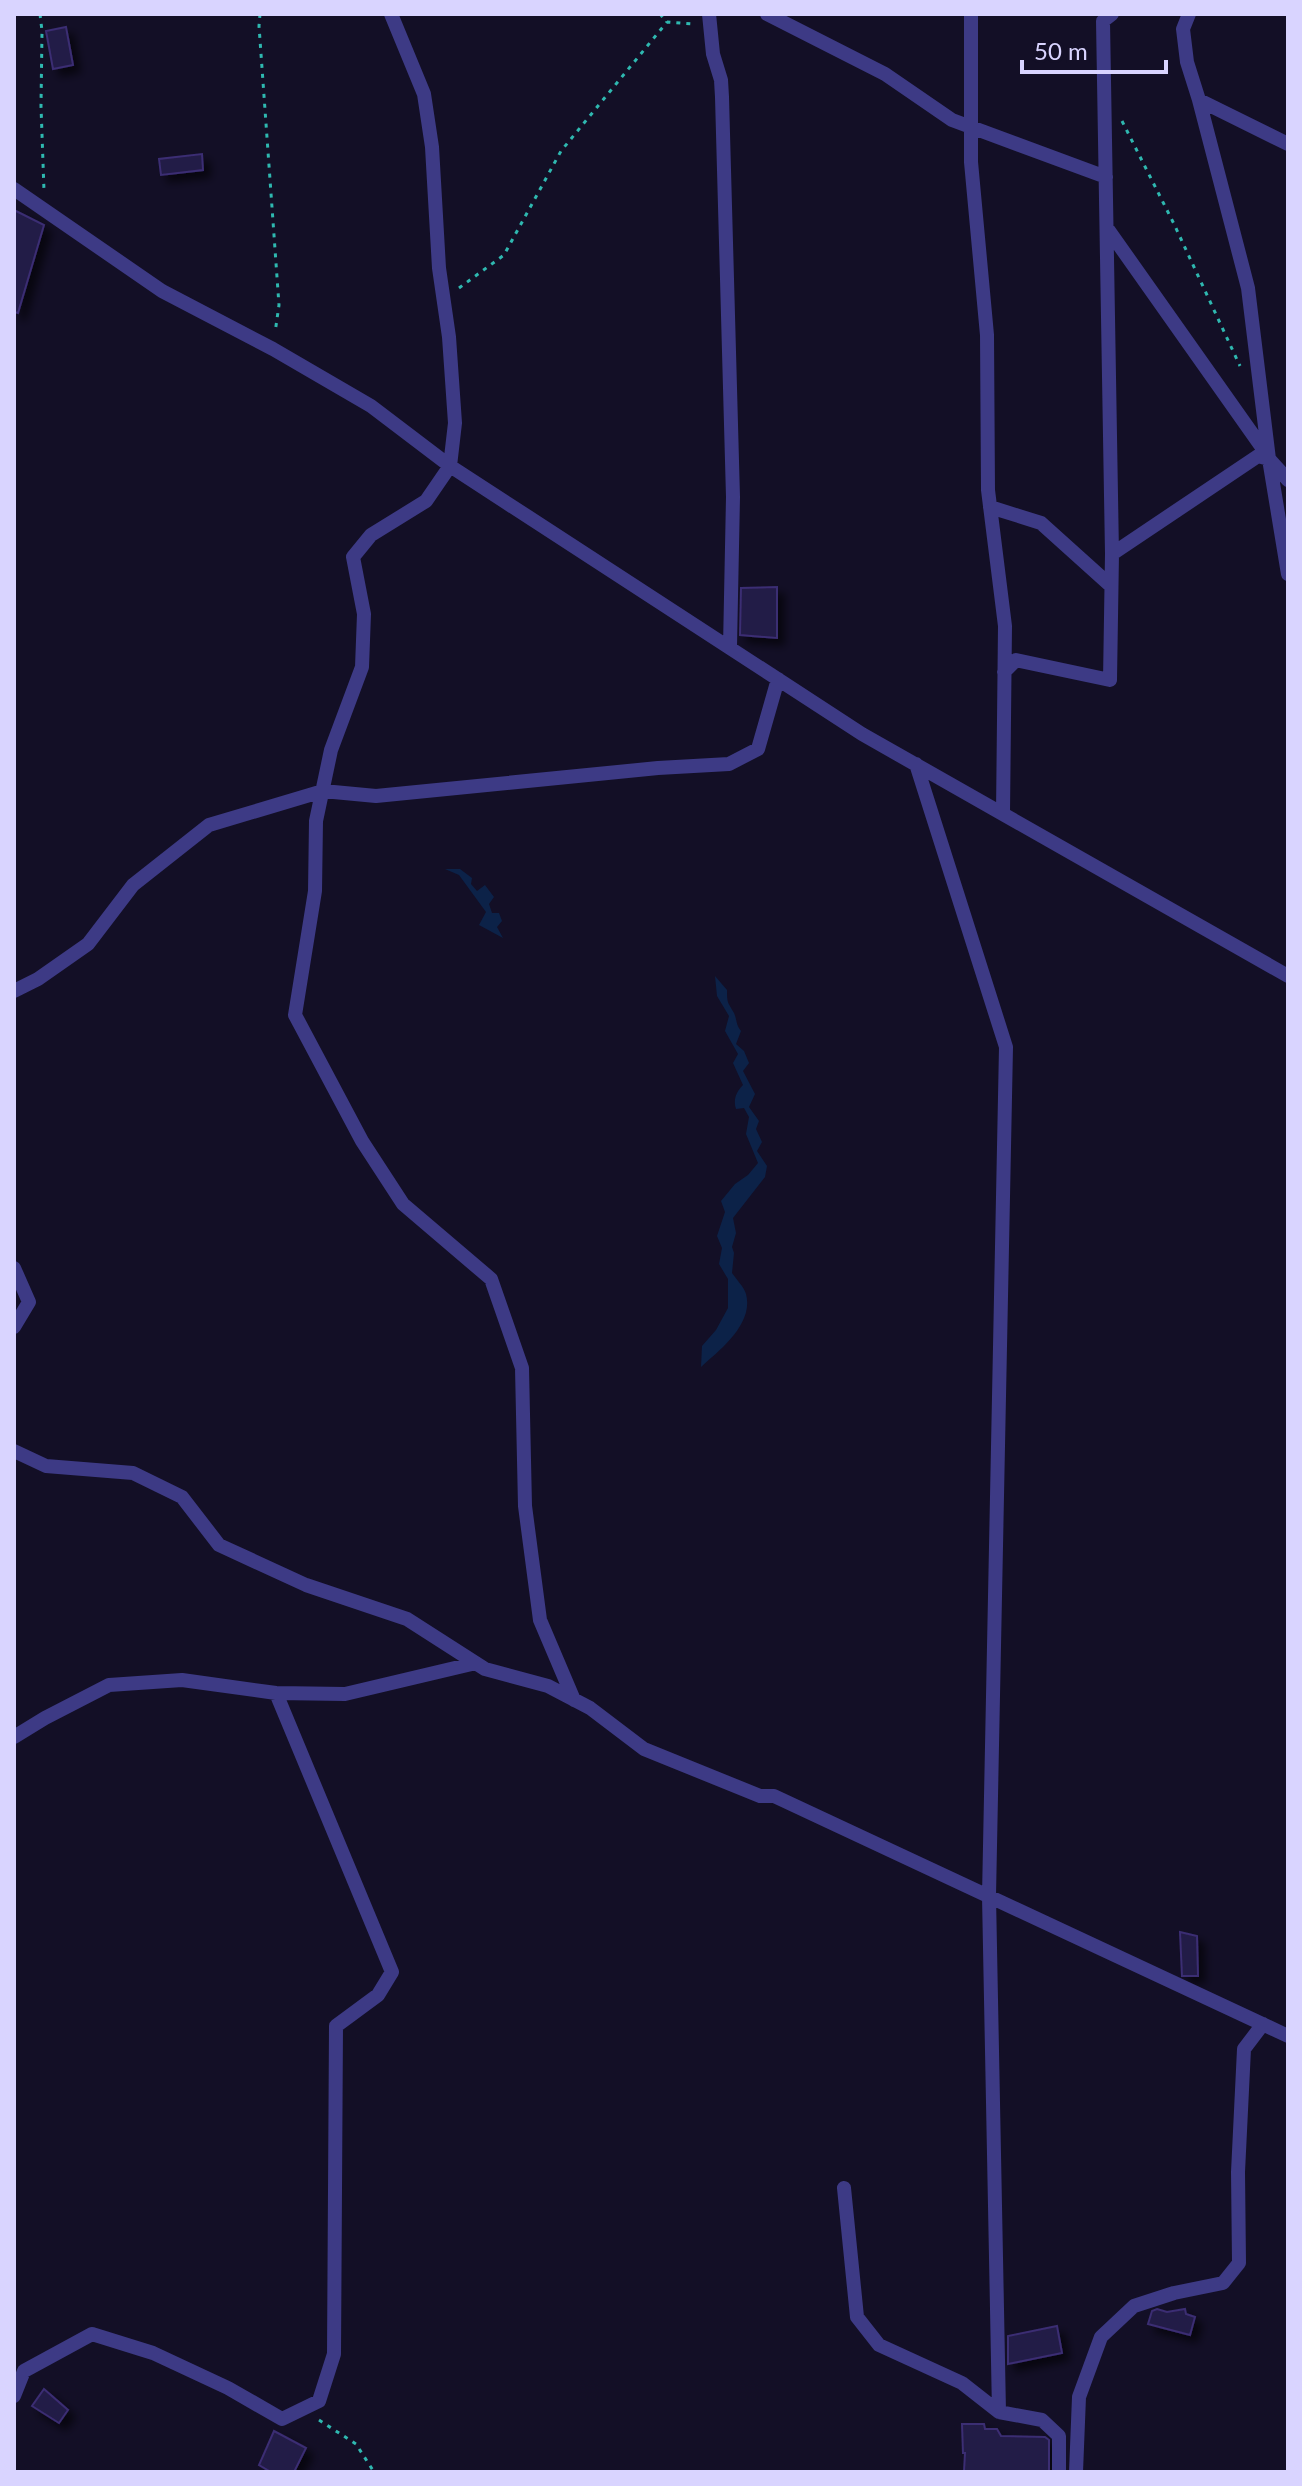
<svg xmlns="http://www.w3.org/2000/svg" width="1302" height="2486" viewBox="0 0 1302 2486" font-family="Lato,sans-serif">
  <defs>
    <filter id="shadow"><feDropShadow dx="7" dy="7" stdDeviation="4" flood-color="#0009"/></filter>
  </defs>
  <rect width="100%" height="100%" fill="#130f26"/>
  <!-- water -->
  <path fill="#0c2248" d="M445,869H460L472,878L471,884L477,891L485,885L494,897L489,904L492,913H499L502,921L497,927L503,938L479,925L486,912L459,875Z
    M715,976L727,990C727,1004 728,1002 734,1013C737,1020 736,1025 741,1031L736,1044L744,1051L749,1063L743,1071L755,1094L749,1107L759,1121L756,1129L762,1142L757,1151L767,1166L765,1177L733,1218L736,1233L732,1247L734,1253L732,1273C736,1279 744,1287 746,1294C754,1324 720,1350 701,1367L702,1346L716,1330L728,1308V1279L719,1264L722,1248L717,1236L725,1212L721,1201L735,1184L748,1175L758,1163L746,1134L749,1117L744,1108L736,1109C733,1100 736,1092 743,1085L733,1063L738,1054L725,1031L729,1016L717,996Z"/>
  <!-- building -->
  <path fill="#241b47" stroke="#3b2d73" stroke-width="2" filter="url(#shadow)" d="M66,27L73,65L53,69L46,31Z
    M202,154L203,170L161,175L159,159Z
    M14,210L44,225L18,313L14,312Z
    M777,587V638L740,635L741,588Z
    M1180,1932L1197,1936L1198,1976H1182Z
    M1157,2309L1167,2312L1185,2309L1186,2314L1195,2317L1190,2335L1148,2324L1152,2311Z
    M1057,2326L1062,2353L1008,2364V2336Z
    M44,2389L68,2410L59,2423L32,2406Z
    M962,2424H984L985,2429H997L1001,2436L1045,2437L1049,2440V2472H964L965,2453H963Z
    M274,2431L306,2448L294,2472H271L259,2465Z"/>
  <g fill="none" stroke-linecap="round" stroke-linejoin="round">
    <!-- path -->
    <path stroke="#2fb8b0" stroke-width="3" stroke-dasharray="4 6" stroke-linecap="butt" d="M40,14L42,31L41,106L44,191
      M260,14L259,26L279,305L275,333
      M660,14L667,22L692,24
      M1122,121L1174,224L1240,366
      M459,288L504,255L561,151L667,22
      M319,2420L356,2444L374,2472"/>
    <!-- minor -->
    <path stroke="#3d3a85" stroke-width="14" d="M391,14L424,94L432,147L439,268L449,337L455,423L450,466L426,501L371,535L353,557L364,614L362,667L331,750L316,821L315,891L295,1015L362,1141L403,1204L491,1279L522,1368L525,1506L540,1620L574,1700
      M709,14L713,54L721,80L722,97L733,497L730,647
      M767,14L885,74L952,120L1106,177
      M971,14V162L987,335L988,490L1005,626L1003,813
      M1189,14L1183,29L1187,62L1199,100L1248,288L1269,459L1288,574
      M1199,100L1288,144
      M14,189L162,291L273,349L371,406L450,466L862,734L1288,976
      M1107,228L1268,456
      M990,507L1041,523L1111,586
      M1112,554L1103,21L1112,14
      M1004,672L1016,660L1110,680L1112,554L1258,456L1269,459L1288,480
      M916,764L1006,1047L989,1896L999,2412
      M14,991L38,979L88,944L133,885L209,825L323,791L376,796L658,768L729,764L758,749L778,679
      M14,1268L29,1302L14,1327
      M14,1451L46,1466L133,1473L182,1497L219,1545L306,1585L407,1619L485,1669L548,1686L590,1708L644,1749L760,1796H774L1288,2036
      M14,1737L45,1718L109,1685L182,1680L276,1693L345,1694L476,1663
      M844,2188L857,2317L879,2345L962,2383L999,2412L1042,2420L1059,2436V2472
      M14,2396L24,2371L92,2334L153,2353L228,2388L282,2419L319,2401L334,2354L336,2026L378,1995L392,1972L276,1693
      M1076,2472L1079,2397L1101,2337L1134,2306L1174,2293L1223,2283L1239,2263L1238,2172L1244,2049L1263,2024"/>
  </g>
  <!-- border -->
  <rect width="1302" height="2486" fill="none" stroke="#d9d4ff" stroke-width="32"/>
  <!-- scale -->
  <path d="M1022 60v12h144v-12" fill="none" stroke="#d9d4ff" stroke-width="4"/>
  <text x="1034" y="60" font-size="24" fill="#d9d4ff" stroke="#130f26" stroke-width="6" paint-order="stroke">50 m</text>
</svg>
